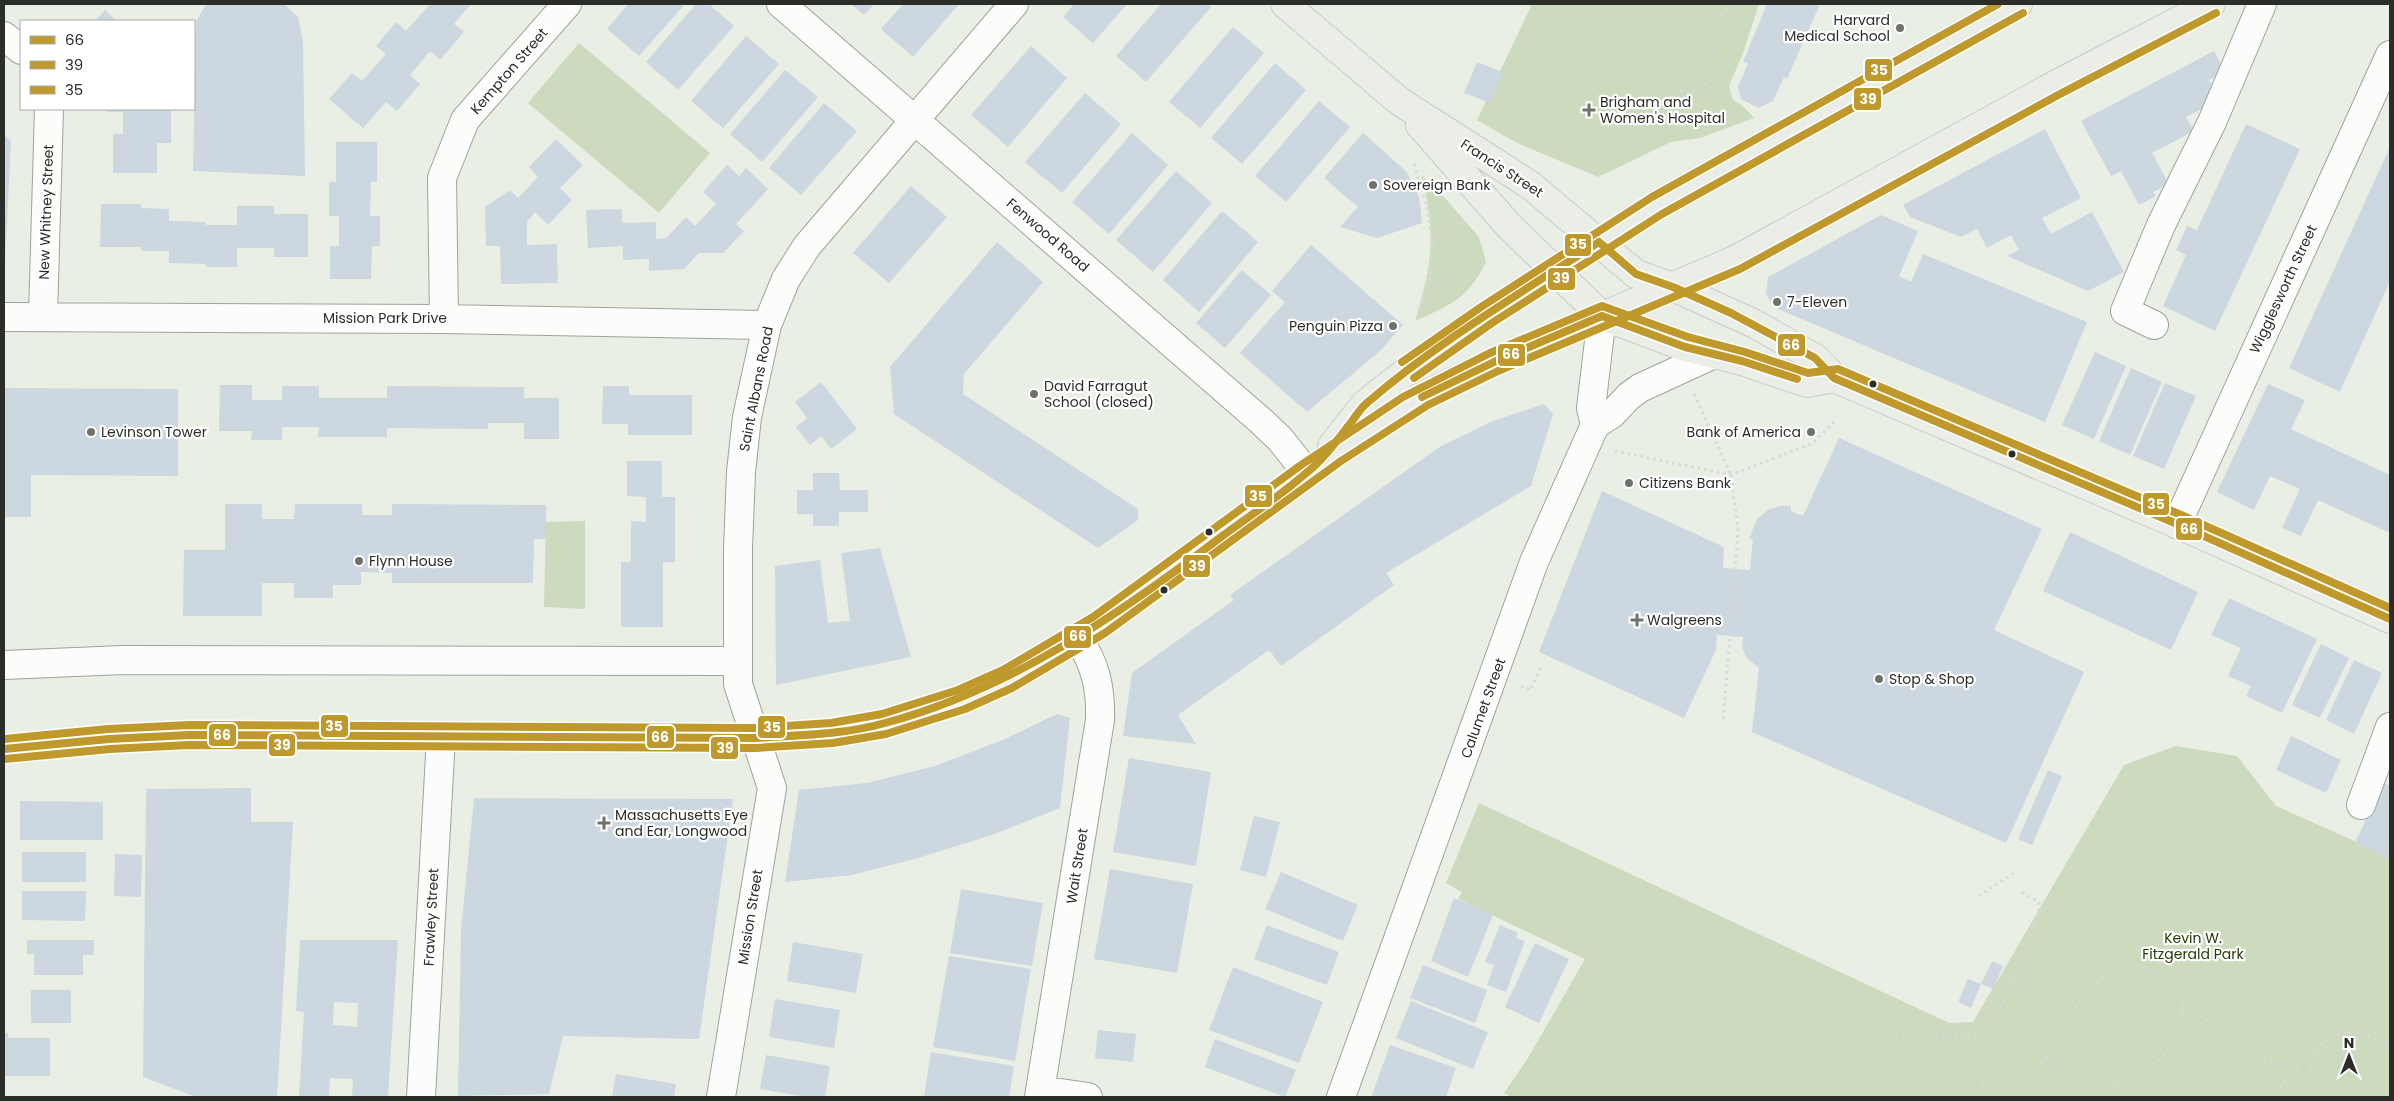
<svg xmlns="http://www.w3.org/2000/svg" width="2394" height="1101" viewBox="0 0 2394 1101" font-family="Poppins,sans-serif">
  <rect width="100%" height="100%" fill="#eaefe5"/>
  <!-- green -->
  <path fill="#ccdabd" d="M1532,4H1759L1743,53L1729,86L1733,100L1742,105L1754,118L1700,138L1671,142L1598,177L1517,143L1477,120Z
    M579,43L710,153L659,213L528,103Z
    M1421,175L1437,189L1479,237L1486,262C1468,299 1450,305 1415,321C1432,266 1437,232 1421,175Z
    M585,521V609L544,607L546,522Z
    M2176,746L2237,756L2276,806L2390,857V1097H1511L1504,1093L1528,1058L1585,959L1458,899L1462,892L1446,883L1479,803L1949,1023L1973,1022L2124,765Z"/>
  <!-- building -->
  <path fill="#ccd7df" fill-rule="evenodd" d="M206,4H284L298,17L303,42L305,176L193,171L196,22Z
    M430,4H471L454,24L464,32L440,60L430,51L410,75L420,84L397,111L386,102L363,128L329,99L352,73L362,81L386,54L376,46L396,22L406,31Z
    M628,4H685L639,56L607,29Z
    M696,4H709L734,26L678,90L646,62Z
    M851,4H874L864,15Z
    M903,4H959L913,57L881,29Z
    M1074,4H1127L1093,43L1063,17Z
    M1161,4H1206L1211,7L1146,82L1116,56Z
    M1767,4H1820L1787,79L1784,77L1773,101L1759,108L1741,99L1738,87L1748,63L1743,62Z
    M105,10L117,21H95Z
    M1233,27L1264,53L1200,128L1169,102Z
    M746,36L779,64L723,128L691,101Z
    M1031,46L1067,78L1008,147L971,115Z
    M2214,51L2225,72L2209,80L2219,100L2186,117L2194,131L2152,153L2169,184L2153,192L2156,196L2139,205L2121,171L2111,176L2081,121Z
    M1477,62L1503,72L1490,103L1464,93Z
    M1275,63L1306,90L1242,164L1211,138Z
    M785,70L818,97L762,162L730,134Z
    M1085,93L1121,124L1062,193L1025,162Z
    M1319,101L1350,127L1286,202L1255,176Z
    M824,103L857,131L801,195L769,168Z
    M107,109H171V143H157V173H113V134H123V112H107Z
    M2246,124L2300,149L2215,331L2163,306L2186,255L2176,250L2187,226L2197,230Z
    M2045,129L2081,198L2042,218L2051,234L2092,212L2124,272L2088,291L2007,256L2019,250L2011,235L1987,248L1977,229L1961,237L1910,217L1903,205Z
    M1132,133L1168,165L1109,234L1072,202Z
    M1363,133L1406,171L1419,197L1422,223L1377,238L1340,227L1358,207L1324,178Z
    M4,135L11,141L5,264H4Z
    M556,139L583,165L560,188L572,200L548,225L535,212L527,222V245L557,244L558,283L501,284L500,246H486L485,207L510,190L518,198L538,177L529,167Z
    M336,142H377V182H371L370,216H380V246H372L371,279H330V246H339V216H329V182H336Z
    M2390,147V281L2340,392L2289,368Z
    M727,165L739,176L746,168L768,189L736,224L744,231L723,253H699L684,269L649,271V259L623,260V246L588,248L586,210L622,209V223L656,222V239L666,238L686,217L695,226L716,204L703,192Z
    M1176,171L1212,203L1153,272L1116,240Z
    M911,186L947,217L889,283L853,253Z
    M101,204H141V208L169,209V221L206,222V225H237V206H274V214H308V257H274V248H237V267H206V264L169,263V251H141V247H100Z
    M1222,211L1258,242L1199,312L1163,280Z
    M1881,215L1918,231L1899,276L1911,282L1923,254L2087,322L2045,422L1773,307L1766,293L1768,277Z
    M997,242L1043,282L964,374L963,394L1138,509V520L1098,548L894,414L890,367Z
    M1311,245L1403,325L1380,351L1307,412L1240,353L1285,302L1272,291Z
    M1242,270L1271,295L1225,348L1196,323Z
    M2095,352L2126,366L2094,439L2062,425Z
    M2131,368L2162,382L2130,455L2099,441Z
    M821,382L857,429L831,449L821,436L810,445L796,427L807,418L795,402Z
    M2165,383L2196,396L2164,469L2133,456Z
    M2268,384L2305,400L2291,429L2390,475V533L2318,500L2301,536L2282,528L2300,489L2270,476L2254,510L2217,492Z
    M220,385H252V400H282V386H319V398H387V386L524,387V398H559V439H524V423H488V429L387,428V437H318L319,427H282V440H251L252,431H219Z
    M603,386H629V395H692V435H628V424H602Z
    M4,388L178,389V476L31,475V517H4Z
    M1544,404L1553,414L1531,486L1386,573L1394,585L1281,666L1269,650L1178,715L1196,744L1123,736L1132,673L1234,600L1230,595L1441,446L1493,421Z
    M1839,438L2042,529L1994,630L2084,672L2006,843L1752,732L1759,668L1747,658L1742,648L1743,637L1717,635L1716,650L1684,718L1539,652L1602,491L1724,547L1723,568L1750,570L1753,539H1749L1757,519L1768,510L1780,506H1791V511L1803,516Z
    M627,461H662V497H675V562H663V627H621V562H631V521L646,522V497L627,496Z
    M813,473H839L840,490H868V512H839V526H813V514H797V490H813Z
    M225,504H262V519H294L295,504H362V515H392V504L546,505V539H534L533,583H392V573L361,572V585H333V598H294V583H262V616H183L184,550H225Z
    M2070,532L2198,592L2171,650L2043,591Z
    M880,548L911,657L776,685L775,566L820,560L828,623L850,621L841,553Z
    M2229,598L2317,639L2282,713L2246,696L2251,686L2228,676L2241,648L2211,635Z
    M2321,644L2349,658L2320,718L2292,705Z
    M2354,660L2382,673L2354,734L2326,720Z
    M1057,714L1070,718L1060,808L992,835L918,858L852,875L785,882L799,790L867,783L935,766L1005,739Z
    M2291,736L2341,760L2326,793L2276,770Z
    M1129,758L1211,772L1196,866L1113,852Z
    M2048,770L2062,776L2032,845L2018,839Z
    M2383,783L2390,786V859L2355,843Z
    M251,788V822H293L277,1097H196L143,1077L146,789Z
    M474,798L733,799L699,1039L563,1036L549,1094L458,1096L461,930Z
    M20,801L103,802V840H20Z
    M1254,816L1280,822L1266,877L1240,870Z
    M22,852H86V882H22Z
    M115,854L142,855L141,897L114,896Z
    M1110,869L1193,884L1177,973L1094,959Z
    M1281,872L1358,905L1343,941L1265,909Z
    M961,889L1043,903L1032,966L950,953Z
    M22,891H86L85,921L22,920Z
    M1454,898L1493,915L1468,977L1431,961Z
    M1267,925L1339,952L1327,985L1254,959Z
    M1500,925L1518,933L1516,938L1525,941L1506,992L1487,985L1494,965L1485,962Z
    M27,940H94V955H83V975H34V954H27Z
    M300,940H398L388,1097H352L353,1079L330,1078L329,1097H299L304,1012L296,1011ZM334,1002L358,1003L357,1027L333,1025Z
    M793,942L863,954L856,993L787,981Z
    M1535,943L1569,959L1539,1023L1505,1007Z
    M949,956L1031,969L1015,1061L933,1047Z
    M1992,961L2003,966L1993,989L1981,984Z
    M1423,965L1487,990L1475,1023L1410,998Z
    M1233,967L1323,1002L1299,1063L1209,1030Z
    M1968,979L1981,984L1971,1008L1958,1002Z
    M31,990H71V1023H31Z
    M775,999L840,1010L834,1048L769,1037Z
    M1411,1001L1488,1032L1473,1069L1396,1038Z
    M1098,1030L1136,1034L1133,1062L1095,1058Z
    M4,1033H8V1038H50V1076H4Z
    M1215,1039L1296,1070L1285,1097L1205,1067Z
    M1390,1045L1456,1068L1446,1097H1371Z
    M931,1052L1014,1066L1009,1097H924Z
    M766,1055L830,1066L825,1097H807L760,1089Z
    M616,1074L676,1084L674,1097H612Z"/>
  <g fill="none" stroke-linecap="round" stroke-linejoin="round">
    <!-- minor casing -->
    <g stroke="#9fa39b" stroke-width="30">
      <path id="minor" d="M781,4L1261,421L1280,439L1307,473
        M4,36L21,50
        M43,316L49,109
        M4,317L444,319L767,325
        M444,319L442,178L465,120L567,4
        M2154,325L2125,311L2161,225L2212,122L2262,4
        M1595,425L1612,414L1629,396L1640,388L1714,354
        M2177,524L2390,55
        M4,665L123,660L738,661
        M2361,805L2390,727
        M1040,1090L1088,1097
        M421,1097L441,737
        M721,1097L772,788L738,684V549L741,472L747,417L767,325L786,279L807,246L1014,4
        M1039,1097L1100,720C1101,690 1096,664 1078,639
        M1341,1097L1534,562L1595,425L1591,408L1602,316"/>
    </g>
    <!-- major casing -->
    <g stroke="#c9ccc6" stroke-width="30">
      <path id="major" d="M1285,4L1399,101L1530,185L1636,274L1673,287L1753,323L1815,358L1834,378L2177,524L2390,619
        M1420,125L1509,226L1602,316L1685,347L1742,361L1807,383L1834,378
        M1332,446L1365,404L1420,361L1486,315L1657,205L2018,4
        M4,749L109,739L189,735L755,738L832,733L884,724L962,699L1008,679L1099,625L1335,453L1423,396L1494,362L1735,260L2055,85L2211,4"/>
    </g>
    <!-- path -->
    <path stroke="#d8d9d7" stroke-width="3" stroke-dasharray="2.5 4" stroke-linecap="butt" d="M1661,87C1681,92 1696,97 1710,80C1714,75 1716,68 1715,62C1713,52 1708,42 1710,31C1713,19 1722,12 1731,4
      M1414,164L1427,207L1434,254L1418,316
      M1431,235L1465,221
      M1429,279L1461,295
      M1694,394L1731,475L1738,531L1723,722
      M1615,451L1731,475L1813,443L1836,420
      M1521,686L1531,690L1542,664
      M1979,896L2014,873
      M2183,1006L2228,1031L2254,1056L2298,1067
      M1967,1037L1979,1068L1987,1097
      M1842,1097C1852,1028 1884,1035 1941,1037C1957,1037 1971,1038 1985,1029C2001,1021 2031,933 2039,912V902L2021,892
      M2021,1097C2034,1078 2046,1058 2058,1039C2066,1026 2072,1012 2081,1000C2102,970 2139,956 2169,982C2175,987 2179,994 2183,1000L2181,1032L2161,1059L2105,1090L2099,1097
      M2271,1097L2314,1050L2334,1035L2360,1032L2390,1045
      M2311,1097L2307,1092L2314,1050"/>
    <!-- minor -->
    <use href="#minor" stroke="#fcfdfb" stroke-width="28"/>
    <!-- major -->
    <use href="#major" stroke="#ebeee7" stroke-width="28"/>
    <!-- bus-1 casing -->
    <g stroke="#fff" stroke-width="11">
      <path id="bus-1" d="M1599,242L1636,274L1673,287L1731,313L1815,358L1834,378L2177,524L2390,619
        M1602,316L1685,347L1742,361L1797,379
        M1422,397L1494,362L1602,316
        M4,749L109,739L189,735L755,738C798,735 843,735 885,723C1011,689 1117,616 1221,537C1249,516 1279,497 1305,474C1322,461 1336,442 1349,425C1355,418 1360,408 1368,402C1439,341 1521,293 1599,242"/>
    </g>
    <!-- bus-2 casing -->
    <g stroke="#fff" stroke-width="11">
      <path id="bus-2" d="M1414,378L1492,323L1662,214L2023,13
        M5,759L110,749L189,745L756,748L833,743L886,734L965,709L1012,688L1105,633L1341,461L1428,405L1498,371L1740,269L2060,94L2216,13"/>
    </g>
    <!-- bus-3 casing -->
    <g stroke="#fff" stroke-width="11">
      <path id="bus-3" d="M1402,362L1481,307L1652,197L1998,4
        M4,739L108,729L189,725L755,728L831,723L882,714L958,690L1003,670L1093,617L1301,465L1403,397L1490,353L1602,306L1688,337L1745,352L1808,373L1838,369L2181,515L2390,608"/>
    </g>
    <!-- bus-1 -->
    <use href="#bus-1" stroke="#bf992b" stroke-width="8"/>
    <!-- bus-2 -->
    <use href="#bus-2" stroke="#bf992b" stroke-width="8"/>
    <!-- bus-3 -->
    <use href="#bus-3" stroke="#bf992b" stroke-width="8"/>
  </g>
  <!-- markers -->
  <g fill="#6e726a" stroke="#fff" stroke-width="2">
    <circle cx="1900" cy="28" r="5"/>
    <path d="M1586.5 102.5h5v5h5v5h-5v5h-5v-5h-5v-5h5z"/>
    <circle cx="1373" cy="185" r="5"/>
    <circle cx="1777" cy="302" r="5"/>
    <circle cx="1393" cy="326" r="5"/>
    <circle cx="1034" cy="394" r="5"/>
    <circle cx="91" cy="432" r="5"/>
    <circle cx="1811" cy="432" r="5"/>
    <circle cx="1629" cy="483" r="5"/>
    <circle cx="359" cy="561" r="5"/>
    <path d="M1634.5 612.5h5v5h5v5h-5v5h-5v-5h-5v-5h5z"/>
    <circle cx="1879" cy="679" r="5"/>
    <path d="M601.5 815.5h5v5h5v5h-5v5h-5v-5h-5v-5h5z"/>
  </g>
  <g fill="#2b2e28" stroke="#fff" stroke-width="2">
    <circle cx="1873" cy="384" r="4.5"/>
    <circle cx="2012" cy="454" r="4.5"/>
    <circle cx="1209" cy="532" r="4.5"/>
    <circle cx="1164" cy="590" r="4.5"/>
  </g>
  <g text-anchor="middle" dominant-baseline="central" stroke-width="4.5" stroke-linejoin="round" paint-order="stroke">
    <!-- poi labels -->
    <g font-size="14" fill="#2b2e28" stroke="#fff" text-anchor="start">
      <text x="1890" y="20" text-anchor="end">Harvard<tspan x="1890" dy="16">Medical School</tspan></text>
      <text x="1600" y="102">Brigham and<tspan x="1600" dy="16">Women's Hospital</tspan></text>
      <text x="1383" y="185">Sovereign Bank</text>
      <text x="1787" y="302">7-Eleven</text>
      <text x="1383" y="326" text-anchor="end">Penguin Pizza</text>
      <text x="1044" y="386">David Farragut<tspan x="1044" dy="16">School (closed)</tspan></text>
      <text x="101" y="432">Levinson Tower</text>
      <text x="1801" y="432" text-anchor="end">Bank of America</text>
      <text x="1639" y="483">Citizens Bank</text>
      <text x="369" y="561">Flynn House</text>
      <text x="1647" y="620">Walgreens</text>
      <text x="1889" y="679">Stop &amp; Shop</text>
      <text x="615" y="815">Massachusetts Eye<tspan x="615" dy="16">and Ear, Longwood</tspan></text>
    </g>
    <!-- street labels -->
    <g font-size="14" fill="#2b2e28" stroke="#fff">
      <text transform="translate(509 71) rotate(-49)">Kempton Street</text>
      <text transform="translate(1502 168) rotate(33)">Francis Street</text>
      <text transform="translate(46 212) rotate(-88)">New Whitney Street</text>
      <text transform="translate(1048 235) rotate(41)">Fenwood Road</text>
      <text transform="translate(2283 289) rotate(-65)">Wigglesworth Street</text>
      <text x="385" y="318">Mission Park Drive</text>
      <text transform="translate(756 389) rotate(-79)">Saint Albans Road</text>
      <text transform="translate(1483 708) rotate(-70)">Calumet Street</text>
      <text transform="translate(1077 866) rotate(-81)">Wait Street</text>
      <text transform="translate(431 917) rotate(-87)">Frawley Street</text>
      <text transform="translate(750 917) rotate(-81)">Mission Street</text>
    </g>
    <!-- park labels -->
    <g font-size="14" fill="#263a06" stroke="#fff">
      <text x="2193" y="938">Kevin W.<tspan x="2193" dy="16">Fitzgerald Park</tspan></text>
    </g>
  </g>
  <g stroke="#fff" stroke-width="2">
    <rect x="1864" y="58" width="29" height="24" rx="5" fill="#bf992b"/>
    <rect x="1853" y="87" width="29" height="24" rx="5" fill="#bf992b"/>
    <rect x="1564" y="233" width="28" height="24" rx="5" fill="#bf992b"/>
    <rect x="1547" y="267" width="29" height="24" rx="5" fill="#bf992b"/>
    <rect x="1777" y="333" width="29" height="24" rx="5" fill="#bf992b"/>
    <rect x="1497" y="343" width="29" height="24" rx="5" fill="#bf992b"/>
    <rect x="1244" y="484" width="29" height="24" rx="5" fill="#bf992b"/>
    <rect x="2142" y="492" width="28" height="24" rx="5" fill="#bf992b"/>
    <rect x="2175" y="517" width="28" height="24" rx="5" fill="#bf992b"/>
    <rect x="1182" y="554" width="29" height="24" rx="5" fill="#bf992b"/>
    <rect x="1063" y="625" width="29" height="24" rx="5" fill="#bf992b"/>
    <rect x="320" y="714" width="29" height="24" rx="5" fill="#bf992b"/>
    <rect x="757" y="715" width="29" height="24" rx="5" fill="#bf992b"/>
    <rect x="208" y="723" width="29" height="24" rx="5" fill="#bf992b"/>
    <rect x="646" y="725" width="29" height="24" rx="5" fill="#bf992b"/>
    <rect x="268" y="733" width="28" height="24" rx="5" fill="#bf992b"/>
    <rect x="710" y="736" width="29" height="24" rx="5" fill="#bf992b"/>
  </g>
  <g font-size="14" text-anchor="middle" font-weight="bold" fill="#fff">
    <text x="1879" y="75">35</text>
    <text x="1868" y="104">39</text>
    <text x="1578" y="249">35</text>
    <text x="1561" y="283">39</text>
    <text x="1791" y="350">66</text>
    <text x="1511" y="359">66</text>
    <text x="1258" y="501">35</text>
    <text x="2156" y="509">35</text>
    <text x="2189" y="534">66</text>
    <text x="1197" y="571">39</text>
    <text x="1078" y="641">66</text>
    <text x="334" y="731">35</text>
    <text x="772" y="732">35</text>
    <text x="222" y="740">66</text>
    <text x="660" y="742">66</text>
    <text x="282" y="750">39</text>
    <text x="725" y="753">39</text>
  </g>
  <!-- border -->
  <rect width="2394" height="1101" fill="none" stroke="#2b2e28" stroke-width="10"/>
  <!-- legend -->
  <rect x="20" y="20" width="175" height="90" fill="#ffffff" stroke="#aaaba9"/>
  <rect x="30" y="36" width="25" height="8" fill="#bf992b" stroke="#aaaba9"/>
  <text x="65" y="45" font-size="15" fill="#2b2e28">66</text>
  <rect x="30" y="61" width="25" height="8" fill="#bf992b" stroke="#aaaba9"/>
  <text x="65" y="70" font-size="15" fill="#2b2e28">39</text>
  <rect x="30" y="86" width="25" height="8" fill="#bf992b" stroke="#aaaba9"/>
  <text x="65" y="95" font-size="15" fill="#2b2e28">35</text>
  <!-- north arrow -->
  <g transform="translate(2349 1056)" stroke="#ffffff" stroke-width="4" paint-order="stroke">
  <path d="M0-4L9 19L0 12L-9 19Z" fill="#2b2e28"/>
  <text y="-8" font-size="14" font-weight="bold" text-anchor="middle" fill="#2b2e28">N</text>
  </g>
</svg>
